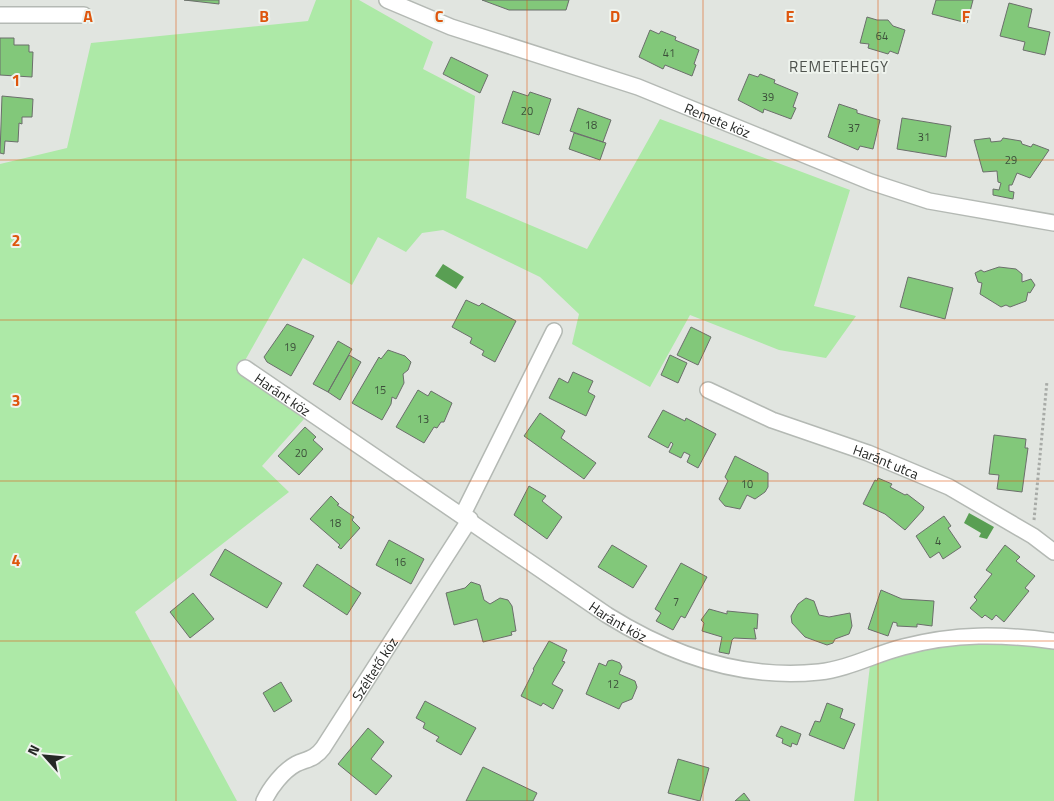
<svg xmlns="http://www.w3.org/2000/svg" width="1054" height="801" viewBox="0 0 1054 801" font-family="'Titillium Web',sans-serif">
  <rect width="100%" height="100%" fill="#e1e5e0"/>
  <!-- green -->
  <path fill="#ade9a7" d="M316,0H359L433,42L423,69L475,96L466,198L587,249L660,119L850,190L814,306L856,316L826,358L779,350L690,315L650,387L572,344L579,314L540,277L443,230L422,233L406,252L378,237L352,285L303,258L239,371L304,419L262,466L289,492L135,612L237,801H0V164L67,148L91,43L308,21Z
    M949,643H1028L1054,650V801H854L871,657Z"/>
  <!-- water -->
  <path fill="#599f53" d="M443,264L464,277L456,289L435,276Z
    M969,513L994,527L987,539L979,537L981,533L964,523Z"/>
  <!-- building -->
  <path fill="#82c87a" stroke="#6b6f6b" d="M184,0H219V4Z
    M482,0H569L566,10H509Z
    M936,0H973L967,23L932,14Z
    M1009,3L1032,9L1028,27L1050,32L1045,55L1023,50L1025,42L1000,36Z
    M867,17L877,20H888L893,26L905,30L898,54L890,51L888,54L868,48L869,44L860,43Z
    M650,30L659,34L661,31L676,37L675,40L699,50L694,64L696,65L692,76L665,65L663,69L639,57Z
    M0,38H14V45H29V52H33L32,77L0,75Z
    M451,57L488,75L480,93L443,74Z
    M749,74L758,77L760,74L775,80L774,83L798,93L793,107L796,108L791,119L764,109L763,113L738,100Z
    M513,91L528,96L530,92L551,99L539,135L502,123Z
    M2,96L33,99L32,117H22V124L19,123L18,142L5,141L4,154L0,153Z
    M839,104L857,110V113L880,120L873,149L860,146L858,150L828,137Z
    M578,108L611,120L603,142L570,131Z
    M902,118L951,126L946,157L897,149Z
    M574,133L606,143L600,160L569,149Z
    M990,138L991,142L1001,141L1003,138L1021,141L1022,144L1031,147L1033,144L1049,150L1030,178L1017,173L1012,185H1009V191L1014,192L1013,199L993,195V189L999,190L1001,183L998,182L997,171L983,172L974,140Z
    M999,267L1016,269L1022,274V282L1031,279L1035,285L1030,293L1028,292L1026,301L1010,307L1006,305L1001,307L980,294L982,283L978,282L975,273L981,270L984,272Z
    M908,277L953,288L945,319L900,307Z
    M466,300L479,306L482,303L516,321L495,362L482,355L484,351L470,343L472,338L452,327Z
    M287,324L314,336L291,376L267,362L264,357Z
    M691,327L711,337L698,365L677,355Z
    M338,341L352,349L328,392L313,384Z
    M388,350L405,356L411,362L408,370L403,374L404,383L396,399L392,397L391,404L382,420L352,403L379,357L381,359Z
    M349,355L361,362L340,400L328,392Z
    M670,355L687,363L678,383L661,375Z
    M573,372L593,381L588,392L595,396L586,416L549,398L559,378L568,383Z
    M418,390L428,396L431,391L452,403L444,422H441L437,428L434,427L424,443L396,427Z
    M663,410L685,421L686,418L716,434L698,468L687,462L690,455L684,452L681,458L669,452L673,444L671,442L668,448L648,437Z
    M540,413L565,431L561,438L596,463L584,479L524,436Z
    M305,427L316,437L313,440L323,449L299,475L278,456Z
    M994,435L1026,439L1025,448H1028L1022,492L997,489L999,475L989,474Z
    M735,456L768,473V487L765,492L755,499L747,495L740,509L725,506L719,499L728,481L725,477Z
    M878,478L892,484L890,487L905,495L907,494L924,507L923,510L905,530L885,514L863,504L875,480L877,481Z
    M529,486L546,496L542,501L562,517L547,539L514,515Z
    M331,496L339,504L337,505L354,517L352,520L360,528L341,549L338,547L340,545L310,519Z
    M944,516L951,526L948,528L961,547L943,559L939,552L930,558L916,536Z
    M389,540L424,559L411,584L376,565Z
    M612,545L647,566L633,588L598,567Z
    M1005,545L1020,557L1016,561L1035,576L1025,588L1029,591L1004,622L996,615L992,620L985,615L982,618L970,608L977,600L974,597L992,574L986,570Z
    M225,549L282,583L267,608L210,575Z
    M681,563L707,577L685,618L681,616L673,630L656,621L661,613L655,609Z
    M317,564L361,593L347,615L303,586Z
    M471,582L480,585L484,600L490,604L500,598L508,600L512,606L516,631L511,632L512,635L483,642L477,619L454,625L446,593L465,588Z
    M881,590L902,599L934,601L932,626L917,624V627L897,626V623L893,622L888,636L868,629Z
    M193,593L214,619L190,638L170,612Z
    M806,598L814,601L819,615L829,617L850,613L852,626L849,634L835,639L833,643L827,645L805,637L792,623L791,616L798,604Z
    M709,609L727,614V611L758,614L757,629L754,628L756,639L734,638L732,640L729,654L719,652L722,637L702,631L704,623L701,620Z
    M549,641L567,650L562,661L565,662L552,684L563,690L553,709L543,703L541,706L521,696L534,670L533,669Z
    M612,660L620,663L622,667L619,674L635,681L637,687L632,699L622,703L619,709L586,694L599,663L606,666L608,661Z
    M281,682L292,701L274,712L263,693Z
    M425,701L476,728L461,755L436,741L439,737L423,728L425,723L416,718Z
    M827,703L843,709L840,718L855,724L844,749L809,735L815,721L820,722Z
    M781,726L801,734L797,745L792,743L791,747L782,743L783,739L776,736Z
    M368,728L384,742L371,759L392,776L376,795L338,764Z
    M678,759L709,768L700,801L668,793Z
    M483,767L537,793L533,801H466Z
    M744,793L750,801H735Z"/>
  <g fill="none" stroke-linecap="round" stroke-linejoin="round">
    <!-- street casing -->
    <g stroke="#b4b9b4" stroke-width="18">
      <g id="street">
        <path id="s1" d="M387,0L451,27L638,87L871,182L929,201L1054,223"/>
        <path d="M0,15H84"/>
        <path id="s2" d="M245,368L607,615C671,655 743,680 819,672C848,669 875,654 903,647C956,633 1001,634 1054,641"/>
        <path id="s3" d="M708,390L772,420L868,453L949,487L1033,536L1054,552"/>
        <path d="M463,514L554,331"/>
        <path id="s4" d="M264,801C270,788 283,771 296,764C307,759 315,759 323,748L470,519"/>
      </g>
    </g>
    <!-- path -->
    <path stroke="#a8aba7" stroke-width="3" stroke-dasharray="2.5 2.5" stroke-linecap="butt" d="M1034,520L1047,381"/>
    <!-- street -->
    <use href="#street" stroke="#fff" stroke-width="15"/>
  </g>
  <!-- grid -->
  <path fill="none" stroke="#de560d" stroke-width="1" stroke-opacity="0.55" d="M176,0V801M351,0V801M527,0V801M703,0V801M878,0V801M0,160H1054M0,320H1054M0,481H1054M0,641H1054"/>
  <g text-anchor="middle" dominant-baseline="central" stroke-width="4" stroke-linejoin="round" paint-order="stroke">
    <!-- number labels -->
    <g font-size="11" fill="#3c4f3a">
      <text x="882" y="36">64</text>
      <text x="669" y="53">41</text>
      <text x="768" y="97">39</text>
      <text x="527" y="111">20</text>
      <text x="591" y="125">18</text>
      <text x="854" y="128">37</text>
      <text x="924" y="137">31</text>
      <text x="1011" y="160">29</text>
      <text x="290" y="347">19</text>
      <text x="380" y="390">15</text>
      <text x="423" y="419">13</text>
      <text x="301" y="453">20</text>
      <text x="747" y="484">10</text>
      <text x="335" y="523">18</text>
      <text x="938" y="541">4</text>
      <text x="400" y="562">16</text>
      <text x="676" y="602">7</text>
      <text x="613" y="684">12</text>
    </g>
    <!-- street labels -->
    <g font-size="14" fill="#252725" stroke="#eef3ed">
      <text stroke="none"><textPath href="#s1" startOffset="352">Remete köz</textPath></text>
      <text stroke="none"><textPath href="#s2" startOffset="46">Haránt köz</textPath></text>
      <text stroke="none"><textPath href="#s3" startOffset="192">Haránt utca</textPath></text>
      <text stroke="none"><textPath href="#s2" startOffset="451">Haránt köz</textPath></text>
      <text stroke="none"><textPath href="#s4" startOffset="176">Széltető köz</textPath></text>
    </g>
    <!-- neighbourhood labels -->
    <g font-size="15" letter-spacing="1" fill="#4e524d" stroke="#eef3ed">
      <text x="839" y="66">REMETEHEGY</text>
    </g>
  </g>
  <g font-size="16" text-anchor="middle" font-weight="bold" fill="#de560d" stroke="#eef3ed" stroke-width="4" stroke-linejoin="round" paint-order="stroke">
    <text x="88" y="22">A</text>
    <text x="264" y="22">B</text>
    <text x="439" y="22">C</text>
    <text x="615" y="22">D</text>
    <text x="790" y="22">E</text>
    <text x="966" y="22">F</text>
    <text x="16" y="86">1</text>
    <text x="16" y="246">2</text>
    <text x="16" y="406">3</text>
    <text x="16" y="566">4</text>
  </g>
  <!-- north arrow -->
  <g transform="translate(45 756) rotate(297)" stroke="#eef3ed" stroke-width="4" paint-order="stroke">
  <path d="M0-4L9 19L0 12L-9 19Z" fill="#252725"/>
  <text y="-8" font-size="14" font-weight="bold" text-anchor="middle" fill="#252725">N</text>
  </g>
</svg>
